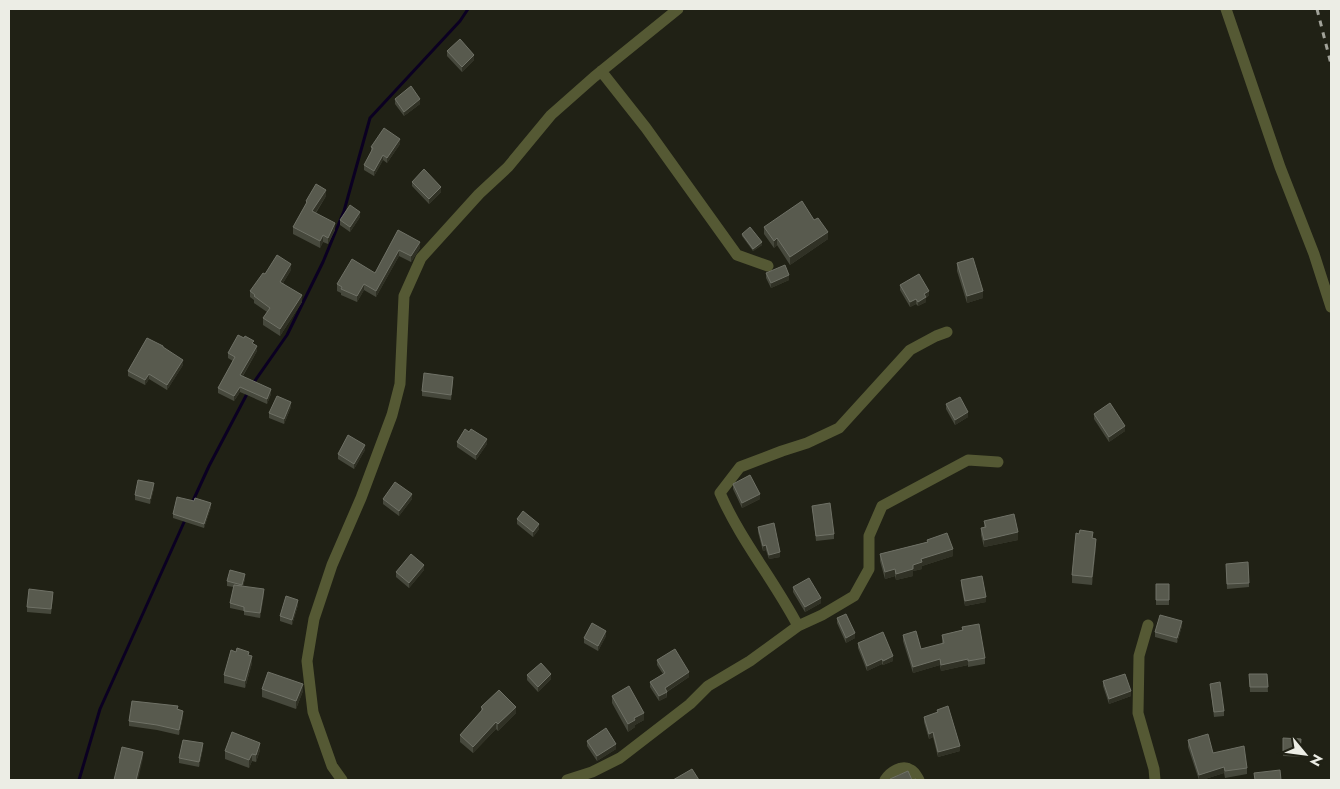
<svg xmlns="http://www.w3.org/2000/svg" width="1340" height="789" viewBox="0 0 1340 789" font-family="Jost,sans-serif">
  <rect width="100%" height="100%" fill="#202115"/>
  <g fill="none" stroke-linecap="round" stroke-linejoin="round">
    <!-- stream -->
    <path stroke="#0b0022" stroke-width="3" d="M252,385L287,335L323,262L344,211L370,118L460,21L468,9
      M192,503L209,466L248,392
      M79,780L100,709L185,520"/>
    <!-- street -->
    <path stroke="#555934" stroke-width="11" d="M1226,9L1280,167L1314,254L1331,307
      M601,71L646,128L737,255L768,266
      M1148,625L1139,656L1138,713L1154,769L1155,780
      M798,626C774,580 741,541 720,493L740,467L782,451L807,443L839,428L910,350L936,336L947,332
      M342,780L332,766L313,712L307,661L314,619L332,565L361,498L392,415L400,384L404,296L421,258L479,194L508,167L551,115L594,77L678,9
      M567,780L592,772L620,758L690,704L708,686L750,661L798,626L822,615L854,596L869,569V536L882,506L968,460L998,462
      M885,780C890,772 902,764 911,770C915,772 917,777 919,780"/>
    <!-- rail -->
    <path stroke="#a1a299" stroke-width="3" stroke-dasharray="6 6" stroke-linecap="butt" d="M1317,9L1331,64"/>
  </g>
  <!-- wall -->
  <path fill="#46483c" d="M447,51L474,60L462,72L447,56Z
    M395,99L420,104L404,116L395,104Z
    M400,144L387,163L383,160L374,176L364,170V165L371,152V147Z
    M412,182L441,192L429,204L412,186Z
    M326,196L316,213L335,230L328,244L323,242L320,248L293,234V227L306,204V201Z
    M360,217L350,232L340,225V220Z
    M814,220L828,239L790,265L777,245L774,248L764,234V227Z
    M398,230L420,248L411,262L399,256L376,297L364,290L357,302L341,295V293L337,291V284L375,273Z
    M742,234L762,245L753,251L742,236Z
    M957,263L983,298L967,303L957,271Z
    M291,270L283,283L302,302L280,336L263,325V318L267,312L254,303V300L250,297V291Z
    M766,273L789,280L771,288L766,278Z
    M900,285L929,295L926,298V302L918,306L916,304L910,307L900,290Z
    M254,344L257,351L243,376L271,394L267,404L240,392L234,401L218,393V388L233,361L228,358V353Z
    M163,348L183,365L167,390L149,379L145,385L128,376V371Z
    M453,382L451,400L422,396V391Z
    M946,404L968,417L955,425L946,409Z
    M291,407L284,424L269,418V413Z
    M1094,414L1125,431L1109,442L1094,419Z
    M457,442L487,444L476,460L457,447Z
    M365,450L354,469L338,459V454Z
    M733,484L760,499L742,508L733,489Z
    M154,488L150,504L135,500V495Z
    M383,499H412L399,516L383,504Z
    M194,501L211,507L204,528L173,518V514Z
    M812,506L834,534V539L816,541Z
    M517,519L539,529L533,537L517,524Z
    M984,521L1018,540L984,547L981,535V528L984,527Z
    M758,527L780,557L769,559L766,550L763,551L758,532Z
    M1093,538L1096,546L1092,585L1072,583V575Z
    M927,540L953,556L922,566V569L913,571V576L896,580L895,576L885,579L880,561V554L927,542Z
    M1226,564L1249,583V587L1227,589Z
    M424,570L409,588L396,577V572Z
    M245,579L243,586L264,594L260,618L244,615V611L230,608V603L234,587L227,586V581Z
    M961,580L986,602L965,606L961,585Z
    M1156,584H1169V605H1156Z
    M793,587L821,603L805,612L793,592Z
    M53,597L51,614L27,612V607Z
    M298,605L292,625L280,621V616Z
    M837,618L855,638L846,643L837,623Z
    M1182,626L1177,643L1155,637V632Z
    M962,627L985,658V664L968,667V665L941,671L940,665L913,673L903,641V635L921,649L942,644V635L962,630Z
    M606,636L598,651L584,643V638Z
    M858,643L893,661L883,665L882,664L867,671L858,648Z
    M249,655L252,663L245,688L224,683V675Z
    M657,660L689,677L667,692V697L659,701L650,687V682L663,674L657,665Z
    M1249,674H1267L1268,692H1250Z
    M527,675L551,679L538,692L527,680Z
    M1103,681L1131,696L1109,704L1103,686Z
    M1210,684L1224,711V716L1214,717Z
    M262,689L303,691L296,709L262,697Z
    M612,696L644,720L635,725V727L628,732L612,703Z
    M481,707L516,713L498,731L496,729L473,753L460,742V735L481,712Z
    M178,710L183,716L179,735L157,730L129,726V721Z
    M937,710L960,751L938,757L933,737L929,739L924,722V717L937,713Z
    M1283,738L1301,739L1300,757L1283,756Z
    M1188,740L1213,753L1247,768V774L1225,778L1224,773L1202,780H1199L1188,747Z
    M587,741L616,749L597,761L587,746Z
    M203,748L199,767L179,763V758Z
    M260,750L256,762L252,761L249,768L225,759V751Z"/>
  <!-- shaded-wall -->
  <path fill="#303125" d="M474,55V60L462,72V67Z
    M420,99V104L404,116V112Z
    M400,139V144L387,163V158Z
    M383,155V160L374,176V171Z
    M441,187V192L429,204V199Z
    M326,190V196L312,218V211Z
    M360,212V217L350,232V227Z
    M335,223V230L328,244V238Z
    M828,232V239L790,265V257Z
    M323,235V242L320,248V241Z
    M777,238V245L774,248V241Z
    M420,242V248L411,262V256Z
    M762,242V245L753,251V249Z
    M399,250V256L376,297V291Z
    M291,264V270L280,288V282Z
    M789,275V280L771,288V283Z
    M364,284V290L357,302V296Z
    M929,291V295L926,298V302L918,306V302L924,294Z
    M983,291V298L967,303V296Z
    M302,295V302L280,336V329Z
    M916,299V304L910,307V302Z
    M257,346V351L240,380V375Z
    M183,360V365L167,390V385Z
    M149,374V379L145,385V380Z
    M240,387V392L234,401V396Z
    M271,389V394L267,404V399Z
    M291,402V407L284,424V419Z
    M968,412V417L955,425V420Z
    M1125,426V431L1109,442V437Z
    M487,439V444L476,460V455Z
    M365,445V450L354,469V464Z
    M154,483V488L150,504V499Z
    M412,494V499L399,516V511Z
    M760,494V499L742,508V503Z
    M211,503V507L204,528V524Z
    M539,524V529L533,537V532Z
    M1018,532V540L984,547V540Z
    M1096,539V546L1092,585V577Z
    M766,545V550L763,551V546Z
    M953,549V556L922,566V569L913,571V576L896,580V574L921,559Z
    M780,552V557L769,559V555Z
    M424,565V570L409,588V583Z
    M895,569V576L885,579V572Z
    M245,574V579L242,590V585Z
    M264,589V594L260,618V613Z
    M986,597V602L965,606V601Z
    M821,598V603L805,612V607Z
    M298,600V605L292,625V620Z
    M1182,621V626L1177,643V638Z
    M606,631V636L598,651V646Z
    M855,633V638L846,643V638Z
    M252,656V663L245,688V681Z
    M893,656V661L883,665V661Z
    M882,659V664L867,671V666Z
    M940,659V665L913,673V667Z
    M968,659V665L941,671V665Z
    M689,672V677L666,692L667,697L659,701V696L665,688Z
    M551,674V679L538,692V687Z
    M303,684V691L296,709V701Z
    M1131,691V696L1109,704V699Z
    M516,707V713L498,731V724Z
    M183,711V716L179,735V730Z
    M644,713V720L635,725V727L628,732V724L634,718Z
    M496,722V729L473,753V747Z
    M933,732V737L929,739V734Z
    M203,743V748L199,767V762Z
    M260,743V750L256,762V755Z
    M616,744V749L597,761V756Z
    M960,746V751L938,757V752Z
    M143,752V759L138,780H136Z
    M252,754V761L249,768V760Z
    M1224,767V773L1202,780H1199V775Z"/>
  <!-- building -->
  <path fill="#585a4e" stroke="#6f7166" d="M460,39L474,55L462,67L447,51Z
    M411,86L420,99L404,112L395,99Z
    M384,128L400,139L387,158L383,155L374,171L364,165L373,148L371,147Z
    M424,169L441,187L429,199L412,182Z
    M316,184L326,190L312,211L335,223L328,238L323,235L320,241L293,227L307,202L306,201Z
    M802,201L814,220L818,218L828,232L790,257L777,238L774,241L764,227Z
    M350,205L360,212L350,227L340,220Z
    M750,227L762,242L753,249L742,234Z
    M398,230L420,242L411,256L399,250L376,291L364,284L357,296L341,289L342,287L337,284L352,259L375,273Z
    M277,255L291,264L280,282L302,295L280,329L263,318L270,308L254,296L255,295L250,291L263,273L265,274Z
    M973,258L983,291L967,296L957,263Z
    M785,265L789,275L771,283L766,273Z
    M919,274L929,291L924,294L926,297L918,302L916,299L910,302L900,285Z
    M238,335L244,338L245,336L254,341L252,343L257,346L240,375L271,389L267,399L240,387L234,396L218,388L235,357L228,353Z
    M147,338L163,346V347L183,360L167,385L149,374L145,380L128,371Z
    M424,373L453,377L451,395L422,391Z
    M277,396L291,402L284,419L269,413Z
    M960,397L968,412L955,420L946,404Z
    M1110,403L1125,426L1109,437L1094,414Z
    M465,429L469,432L471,429L487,439L476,455L457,442Z
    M348,435L365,445L354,464L338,454Z
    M750,475L760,494L742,503L733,484Z
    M138,480L154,483L150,499L135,495Z
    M395,482L412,494L399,511L383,499Z
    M177,497L194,501L195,498L211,503L204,524L173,514Z
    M830,503L834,534L816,536L812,506Z
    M523,511L539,524L533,532L517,519Z
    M1014,514L1018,532L984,540L981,528L986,527L984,521Z
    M774,523L780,552L769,555L766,545L763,546L758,527Z
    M1080,530L1093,532L1092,538L1096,539L1092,577L1072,575L1076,533L1079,534Z
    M947,533L953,549L921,559L922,562L913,565V569L896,574L895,569L885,572L880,554L928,542L927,540Z
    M411,554L424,565L409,583L396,572Z
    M1248,562L1249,583L1227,584L1226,564Z
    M230,570L245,574L242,585L227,581Z
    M982,576L986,597L965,601L961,580Z
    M809,578L821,598L805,607L793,587Z
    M1156,584H1169V600H1156Z
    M234,585L264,589L260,613L244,611V607L230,603Z
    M29,589L53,592L51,609L27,607Z
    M286,596L298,600L292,620L280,616Z
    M846,614L855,633L846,638L837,618Z
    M1160,615L1182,621L1177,638L1155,632Z
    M592,623L606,631L598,646L584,638Z
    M979,624L985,658L968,661V659L941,665L940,659L913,667L903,635L916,631L921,649L944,643L942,635L963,630L962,627Z
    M883,632L893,656L883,661L882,659L867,666L858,643Z
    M237,648L249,652L248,655L252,656L245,681L224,675L231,650L236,652Z
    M675,649L689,672L665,688L667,692L659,696L650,682L665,673L657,660Z
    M541,663L551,674L538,687L527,675Z
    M268,672L303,684L296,701L262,689Z
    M1125,674L1131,691L1109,699L1103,681Z
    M1249,674H1267L1268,687H1250Z
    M1220,682L1224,711L1214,712L1210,684Z
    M629,686L644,713L634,718L635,720L628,724L612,696Z
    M499,690L516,707L498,724L496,722L473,747L460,735L483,709L481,707Z
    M132,701L178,706L177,709L183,711L179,730L157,725L129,721Z
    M948,706L960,746L938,752L933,732L929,734L924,717L938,712L937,710Z
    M606,728L616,744L597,756L587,741Z
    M232,732L260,743L256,755L252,754L249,760L225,751Z
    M1208,734L1213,753L1244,746L1247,768L1225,771L1224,767L1199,775L1188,740Z
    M1283,738L1301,739L1300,752L1283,751Z
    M183,740L203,743L199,762L179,758Z
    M122,747L143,752L136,780H114Z
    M692,769L699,780H673Z
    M1280,770L1281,780H1255L1254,773Z
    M908,771L912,780L916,779V780H890V779Z"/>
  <!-- border -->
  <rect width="1340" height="789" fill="none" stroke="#ecede5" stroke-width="20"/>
  <!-- north arrow -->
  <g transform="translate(1305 754) rotate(119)" stroke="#202115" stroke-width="4" paint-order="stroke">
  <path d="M0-4L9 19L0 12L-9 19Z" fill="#ecede5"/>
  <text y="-8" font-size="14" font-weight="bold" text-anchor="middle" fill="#ecede5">N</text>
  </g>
</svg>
